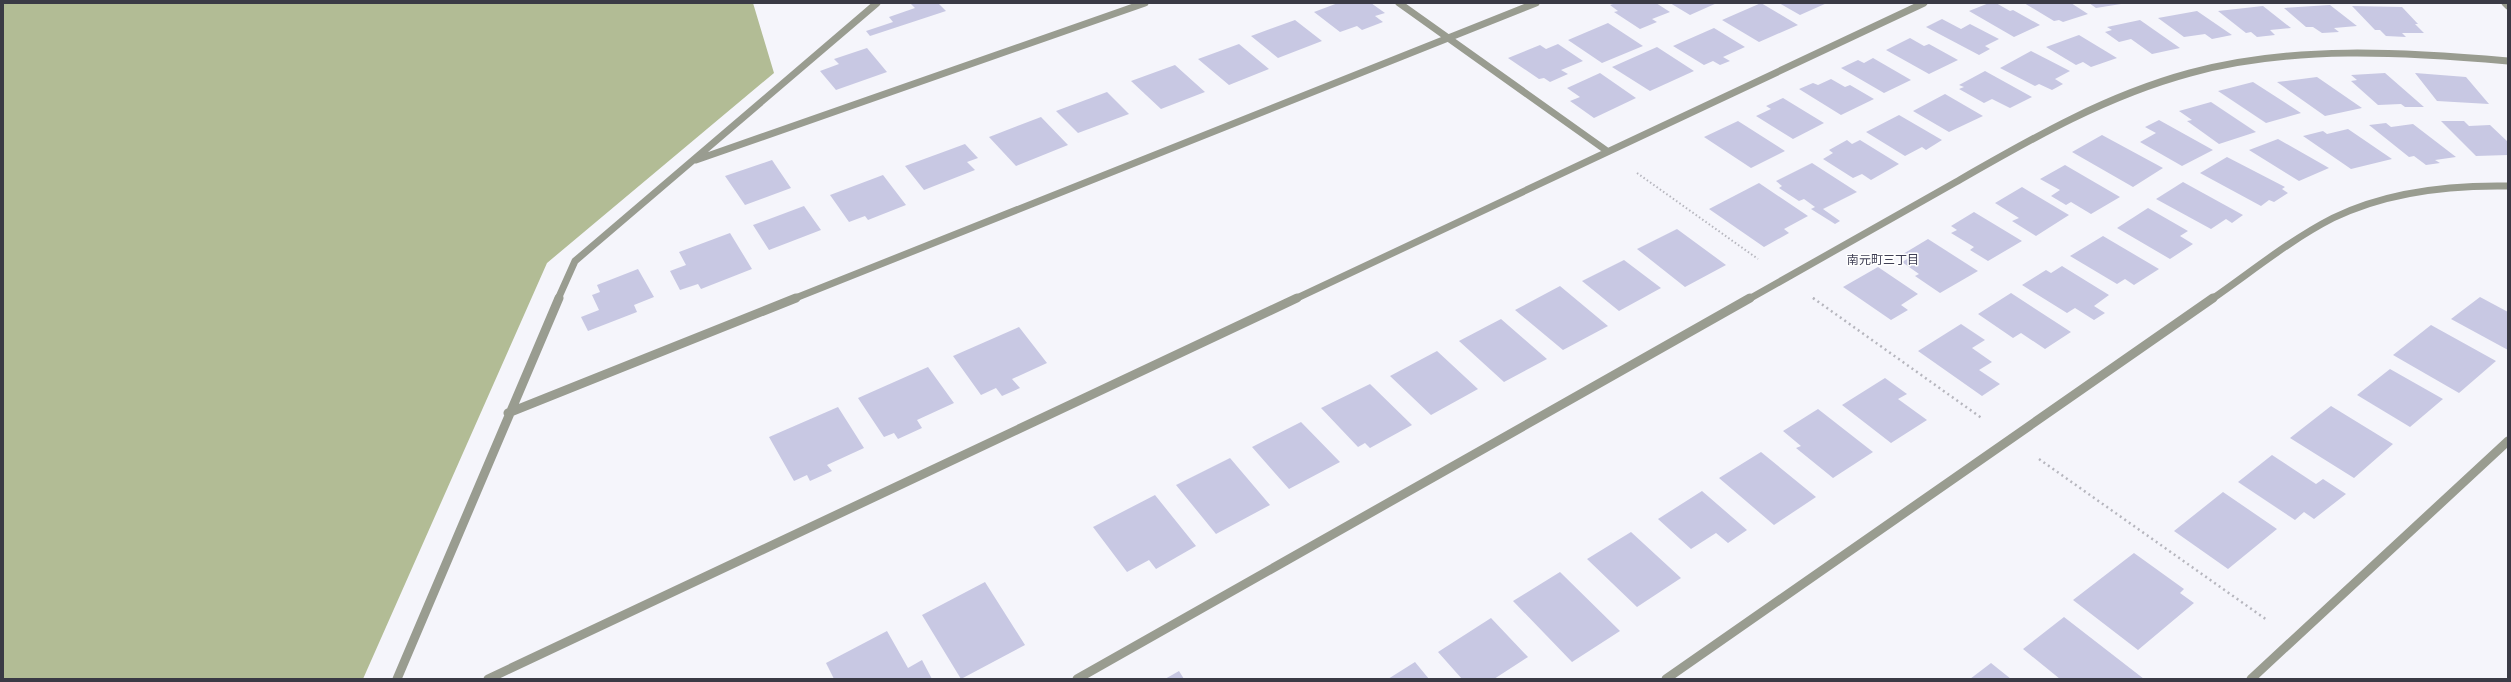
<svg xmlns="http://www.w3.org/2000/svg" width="2511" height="682" viewBox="0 0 2511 682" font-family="'Source Sans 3','Noto Sans JP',sans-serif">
  <rect width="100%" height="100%" fill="#f5f5fb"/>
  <!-- forest -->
  <path fill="#b2bc95" d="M3,3H753L774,73L547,263L363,679H3Z"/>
  <!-- building -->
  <path fill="#c8c8e3" d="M910,3H938L946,11L870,36L866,31L893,22L889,17L915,8Z
    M1338,3H1371L1385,13L1375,16L1383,22L1362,30L1357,26L1340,32L1314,12Z
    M1616,3H1656L1670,12L1652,19L1657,22L1640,29L1614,12L1618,11L1610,5Z
    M1670,3H1717L1690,15Z
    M1761,3L1798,25L1759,42L1722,20Z
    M1779,3H1827L1800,15Z
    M1989,3H1996L2010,11L2013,10L2040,25L2014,37L1969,11Z
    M2024,3H2071L2088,14L2063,22L2059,20L2054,21Z
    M2089,3H2121V4L2096,8Z
    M2330,5L2357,26L2334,28L2339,32L2322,33L2313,27H2306L2284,8Z
    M2263,6L2291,28L2270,30L2275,35L2257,37L2251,32L2246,33L2218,11Z
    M2352,6L2402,7L2418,24H2415L2424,33H2402L2406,37L2386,36L2380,30H2375Z
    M2197,11L2232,35L2212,39L2205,34L2184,37L2158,18Z
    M1942,19L1961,29L1970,24L1999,39L1985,46L1990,49L1979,55L1926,27Z
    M1295,20L1322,41L1278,58L1251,36Z
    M2140,20L2180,48L2152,54L2131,39L2119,42L2105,32L2112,30L2107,27Z
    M1608,23L1643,46L1602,63L1568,40Z
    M1714,28L1745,47L1723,57L1730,61L1720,65L1713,61L1704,65L1673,46Z
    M2079,35L2117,58L2091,67L2083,62L2076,65L2046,47Z
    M1910,38L1924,46L1929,44L1958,60L1929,74L1886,50Z
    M1239,44L1269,69L1229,85L1198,59Z
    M1558,44L1583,61L1561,70L1568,74L1550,82L1544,78L1539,79L1508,58L1540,45L1546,49Z
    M1657,47L1694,71L1650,91L1612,67Z
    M867,48L887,72L836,90L820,71L839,64L834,59Z
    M2031,51L2070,71L2055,79L2063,84L2052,90L2039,84L2035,86L2000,68Z
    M1873,58L1911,80L1884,93L1841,68L1858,60L1864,63Z
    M1175,65L1205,92L1161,109L1131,81Z
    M1985,71L2032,97L2010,108L1992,99L1984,103L1959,89L1964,87L1959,85Z
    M1600,73L1636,98L1594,118L1570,101L1580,97L1567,88Z
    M2385,73L2424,107H2405L2401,104L2378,105L2351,81L2357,80L2351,75Z
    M2415,73L2466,77L2489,104L2437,101Z
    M2317,77L2362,108L2325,116L2277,82Z
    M1831,79L1845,87L1850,85L1874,99L1841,115L1799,89L1813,83L1818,85Z
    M2253,82L2301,113L2266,123L2218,91Z
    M1107,92L1129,114L1078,133L1056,111Z
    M1945,94L1983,116L1949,132L1913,111Z
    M1783,98L1824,123L1793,139L1756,116L1771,109L1766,106Z
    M2211,102L2256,132L2219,144L2187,121L2192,120L2179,111Z
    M1899,115L1942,140L1926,150L1922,147L1905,156L1866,132Z
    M1041,117L1068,145L1016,166L989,137Z
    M2159,120L2213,150L2182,166L2140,142L2156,133L2145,127Z
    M1738,121L1785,151L1751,168L1704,137Z
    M2441,121H2464L2469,126L2490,125L2508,142V155L2476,156Z
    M2386,123L2391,127L2413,124L2456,157L2435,160L2440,163L2426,165L2414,156L2409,157L2369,125Z
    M2348,129L2392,159L2351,169L2303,136L2323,131L2327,134Z
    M2102,135L2163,168L2133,187L2072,152Z
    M2278,139L2329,168L2299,181L2249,150Z
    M1847,140L1852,144L1860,140L1899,164L1871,180L1862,174L1853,178L1823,159L1833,153L1829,150Z
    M965,144L978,158L967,162L975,170L924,190L905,166Z
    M2227,157L2285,187L2282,189L2288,193L2274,202L2269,200L2261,206L2200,173Z
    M772,160L791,188L745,205L725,176Z
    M1812,163L1857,192L1823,209L1840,221L1835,224L1811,209L1815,207L1804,199L1799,201L1779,188L1782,186L1776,181Z
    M2065,165L2120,197L2091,214L2071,202L2066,205L2051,196L2060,190L2040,179Z
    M883,175L906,205L868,220L865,216L849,222L830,195Z
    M2183,182L2243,215L2232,223L2226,219L2211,229L2156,199Z
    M1759,183L1808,216L1784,229L1789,233L1764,247L1709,209Z
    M2022,187L2069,215L2036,236L2012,221L2019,218L1995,203Z
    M804,206L821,230L769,250L753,225Z
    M2148,208L2188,231L2180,236L2193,244L2170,259L2117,228Z
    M1974,212L2022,241L1988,261L1970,250L1974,247L1951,233L1957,230L1951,226Z
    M1677,229L1726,265L1685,287L1637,249Z
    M730,233L752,269L701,289L698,284L680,290L670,271L686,265L679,252Z
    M2103,236L2159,269L2134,285L2125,279L2117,284L2070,256Z
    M1928,239L1978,271L1940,293L1915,276L1919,274L1902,262L1909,258L1903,254Z
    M1624,260L1661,288L1619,311L1582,281Z
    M2062,266L2109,295L2094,306L2105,313L2094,320L2075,308L2067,313L2022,285L2046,270L2051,273Z
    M1878,267L1918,294L1901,305L1908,310L1891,320L1843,287Z
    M638,269L654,297L634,305L637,312L588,331L581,317L599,310L592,295L600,292L597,285Z
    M1560,286L1608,326L1563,350L1515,310Z
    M2011,293L2071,332L2045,349L2021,333L2013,338L1978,314Z
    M2480,297L2508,312V350L2451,319Z
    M1501,319L1547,359L1504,382L1459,341Z
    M1961,324L1985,340L1972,348L1992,362L1979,370L2000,384L1982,396L1918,351Z
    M2431,325L2496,361L2459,393L2393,355Z
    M1019,327L1047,363L1012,379L1020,388L1002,396L996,388L981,395L953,356Z
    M1437,351L1478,389L1431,415L1390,376Z
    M928,367L954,403L917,420L922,428L898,439L894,433L884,437L858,398Z
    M2390,369L2443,399L2410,427L2357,395Z
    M1885,378L1907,394L1898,399L1927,420L1891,443L1842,405Z
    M1370,384L1412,425L1370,448L1365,443L1358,447L1321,408Z
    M2331,406L2393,444L2354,478L2290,438Z
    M838,407L864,448L827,465L832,471L810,481L807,475L794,481L769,437Z
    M1818,409L1873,452L1833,478L1796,448L1801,446L1783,431Z
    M1301,422L1340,462L1289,489L1252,447Z
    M1761,452L1816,497L1774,525L1719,478Z
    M2272,455L2316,484L2323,479L2346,494L2314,519L2304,512L2295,520L2238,482Z
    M1230,458L1270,505L1216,534L1176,485Z
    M1702,491L1747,530L1728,543L1716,533L1691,549L1658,519Z
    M2223,492L2277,529L2228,569L2174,531Z
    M1155,495L1196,546L1156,569L1149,560L1127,572L1093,527Z
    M1631,532L1681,578L1637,607L1587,559Z
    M2134,553L2184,589L2180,593L2194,603L2138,650L2073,600Z
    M1560,572L1620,631L1572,662L1513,601Z
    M985,582L1025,645L961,679L922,615Z
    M2064,617L2144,679H2060L2023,649Z
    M1491,618L1528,657L1494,679H1462L1438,652Z
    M887,631L908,668L922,660L932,679H834L826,663Z
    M1415,662L1429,679H1388Z
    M1991,663L2011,679H1970Z
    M1179,671L1184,679H1165Z"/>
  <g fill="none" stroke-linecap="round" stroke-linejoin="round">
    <!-- path-far1 -->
    <path stroke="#b6b6be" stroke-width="2" stroke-dasharray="1.5 2.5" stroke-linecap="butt" d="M1637,173L1758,259
      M1813,298L1815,299"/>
    <!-- path -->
    <path stroke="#b6b6be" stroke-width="2.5" stroke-dasharray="2 3.5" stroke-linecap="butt" d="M1813,298L1983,419
      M2039,459L2267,620"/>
    <!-- street-far1 -->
    <path stroke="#999c90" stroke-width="7" d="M1399,3L1607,151
      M2505,3L2508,6
      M696,160L1145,3
      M558,299L575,261L877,3
      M793,299L1536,3
      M1295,299L1924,3
      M1749,299C1818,260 1887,221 1956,182C2031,139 2105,96 2190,73C2292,45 2403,52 2508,61
      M2212,299C2251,272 2290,240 2333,218C2386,192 2450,185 2508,186"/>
    <!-- street -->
    <path stroke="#999c90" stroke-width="9" d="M508,413L796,298
      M397,679L559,298
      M488,679L1297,298
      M1077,679L1750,298
      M1666,679L2213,298
      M2251,679L2508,441"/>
  </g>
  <g text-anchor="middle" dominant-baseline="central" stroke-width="3" stroke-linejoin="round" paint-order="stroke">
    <!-- neighbourhood labels -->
    <g font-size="12" fill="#3e3e54" stroke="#fff">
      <text x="1883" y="260">南元町三丁目</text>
    </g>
  </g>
  <!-- border -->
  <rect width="2511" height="682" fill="none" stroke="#3a3a45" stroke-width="8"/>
</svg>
